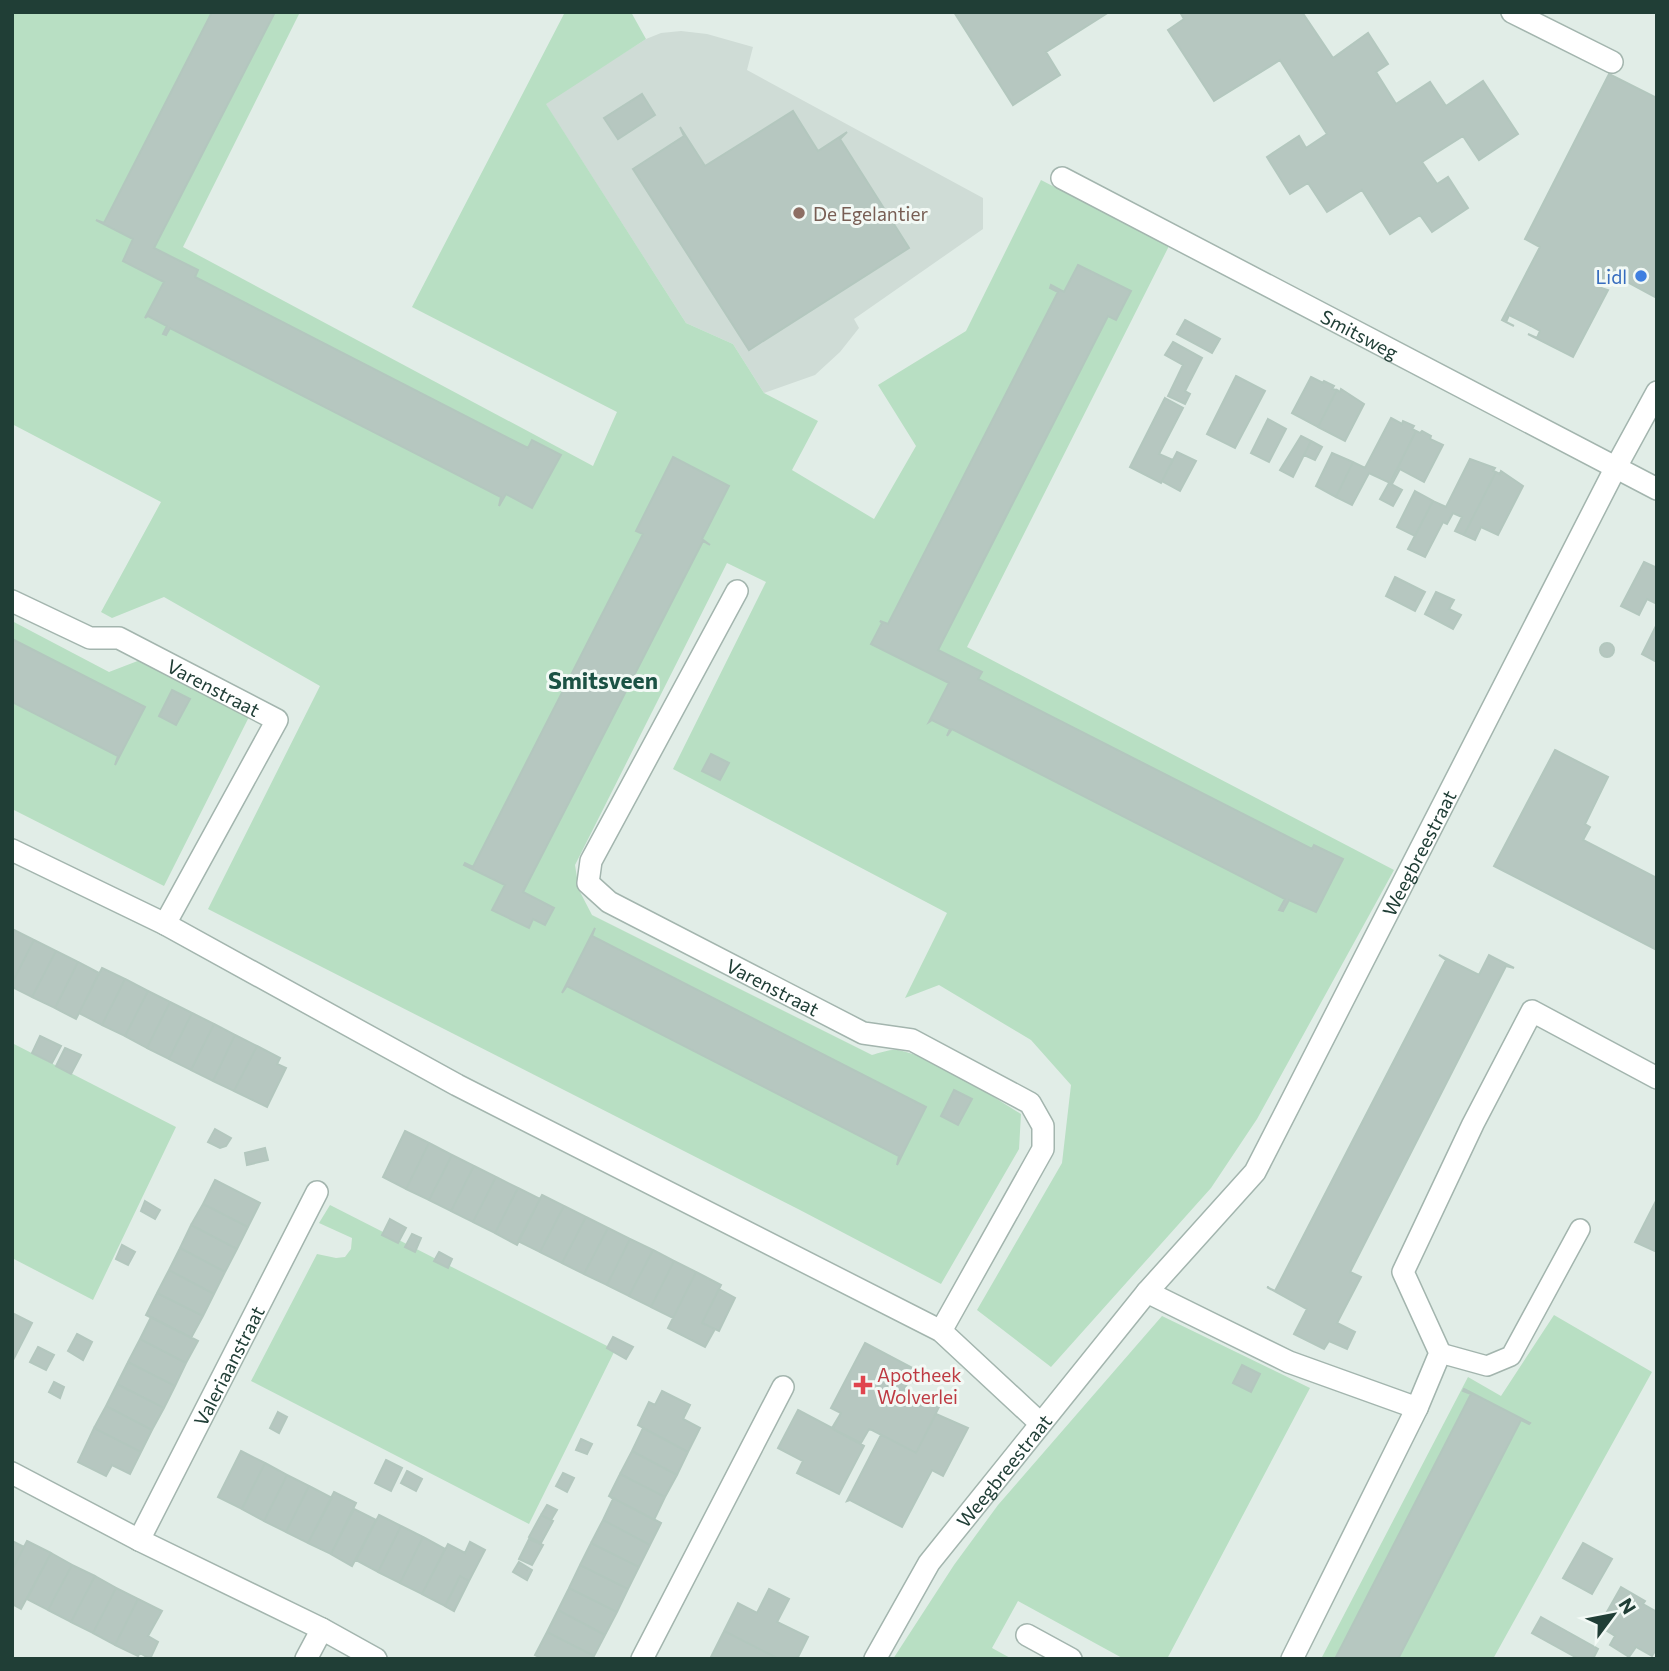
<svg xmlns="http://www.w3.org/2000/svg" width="1669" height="1671" viewBox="0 0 1669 1671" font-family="Commissioner,sans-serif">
  <rect width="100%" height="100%" fill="#e1ede7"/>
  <!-- built -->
  <path fill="#cfdcd6" d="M681,31L707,34L753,47L747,70L983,198V229L854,319L859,328L840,352L815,375L764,393L733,344L686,323L545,103L646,39L661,33Z"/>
  <!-- green -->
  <path fill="#b8dfc3" d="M12,12H300L183,247L593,466L617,412L412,307L565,12H631L646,39L546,104L686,323L733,344L764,393L818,421L792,470L874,519L916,446L878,385L966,331L1041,180L1169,246L967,647L1394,870L1257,1119L1211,1188L1051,1367L977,1310L1062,1163L1071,1085L1031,1040L939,985L905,998L947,913L673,769L766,582L727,563L575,865L579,890L592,915L872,1055C880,1053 890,1049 898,1050C937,1058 987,1093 1021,1114L1019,1149L941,1284L800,1210L208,909L320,686L164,597L112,618L101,612L161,502L12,424Z
    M12,621L109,672L161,652L255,705L164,886L12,809Z
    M12,1043L176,1127L93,1300L12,1258Z
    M330,1205L615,1350L529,1524L251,1381L317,1254L336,1258L345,1257L351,1249L352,1238L319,1223Z
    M1554,1315L1652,1372L1493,1659H1321L1468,1377L1501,1396Z
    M1162,1316L1310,1388L1167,1659H1124L1018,1601L992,1648L1012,1659H893L954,1565L998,1505Z"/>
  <!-- building -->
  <path fill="#b6c7c0" stroke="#b3c7be" stroke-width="2" d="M212,12H275L154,248L198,270L195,277L522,445L528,448L532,440L561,455L532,508L506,494L499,506L501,497L170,328L166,335L163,334L167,326L148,316L145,318L164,282L123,261L133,239L96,220L104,223Z
    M954,12H1109L1046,52L1060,75L1013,105Z
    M1180,12H1302L1333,58L1368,33L1388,64L1376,72L1396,104L1430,82L1446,106L1483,81L1518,134L1479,160L1463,136L1422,162L1437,184L1448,177L1468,208L1432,232L1420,215L1390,234L1362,190L1327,212L1308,183L1290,194L1267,157L1299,136L1306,148L1327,134L1280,60L1214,101L1168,30L1184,19Z
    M1609,74L1657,98V298L1609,272L1601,288L1608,290L1573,357L1528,334L1537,338L1540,331L1531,326L1509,315L1506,322L1514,326L1502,320L1540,247L1525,239Z
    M642,94L655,115L618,139L604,118Z
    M793,111L818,151L847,132L840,139L909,248L749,350L633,169L684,136L680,127L705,166Z
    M1078,265L1131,291L1116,320L1108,316L938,650L982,672L978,679L1306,846L1312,849L1314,845L1343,859L1316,912L1289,900L1283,911L1279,910L1285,899L952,729L947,736L950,729L932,720L929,722L949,683L871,644L882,623L880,621L888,624L1058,292L1050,288L1051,285L1064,292Z
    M1185,320L1220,339L1212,353L1177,334Z
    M1173,342L1202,358L1185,391L1190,394L1185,404L1168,396L1183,365L1165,355Z
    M1236,376L1265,391L1235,448L1207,434Z
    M1311,377L1323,383L1324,381L1334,386L1332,389L1337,390L1318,427L1292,413Z
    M1341,389L1364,404L1345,441L1318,427L1337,390L1340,392Z
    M1165,398L1183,408L1159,454L1173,460L1161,483L1130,467Z
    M1391,418L1402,424L1403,421L1414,426L1412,429L1416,431L1390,483L1369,473L1352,505L1336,497L1353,462L1365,468Z
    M1268,419L1286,429L1269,462L1251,453Z
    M1416,431L1420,433L1422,431L1431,436L1430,439L1443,445L1424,482L1400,469L1392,484L1390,483Z
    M1301,436L1311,441L1293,477L1280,470Z
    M1311,441L1322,447L1315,460L1304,455Z
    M1177,452L1196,461L1180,491L1162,481Z
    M1332,453L1353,462L1336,497L1316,486Z
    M673,457L729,486L702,539L710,545L703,541L523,892L554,908L545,925L533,919L529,928L492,910L505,885L464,865L465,863L473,867L643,534L636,531Z
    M1470,459L1495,468L1493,471L1496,472L1464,535L1455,531L1462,517L1453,513L1447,524L1443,522L1425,557L1408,549L1433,501L1446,507Z
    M1501,471L1523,486L1498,535L1481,527L1475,540L1464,535L1496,472L1500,474Z
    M1389,483L1402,490L1393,506L1380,499Z
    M1415,491L1433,501L1415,536L1397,527Z
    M1644,562L1657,568V604L1647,599L1639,615L1621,606Z
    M1395,577L1425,592L1415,611L1386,596Z
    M1436,592L1454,600L1449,609L1461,615L1453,629L1425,614Z
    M1657,624V662L1642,654Z
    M12,639L145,707L115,765L118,756L12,702Z
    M1600 650a7 7 0 1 1 14 0a7 7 0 1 1-14 0Z
    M172,690L190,699L176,725L159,716Z
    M1555,750L1608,777L1585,824L1590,827L1583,840L1657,878V950L1494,866Z
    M711,754L729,763L720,780L702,771Z
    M595,928L592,936L926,1107L897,1165L899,1156L567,986L562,993Z
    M12,929L34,940L12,983Z
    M34,940L56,951L32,997L12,987V983Z
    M56,951L78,962L55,1008L32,997Z
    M1439,955L1479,975L1489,955L1514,968L1506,966L1350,1272L1361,1277L1337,1323L1355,1332L1347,1349L1329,1341L1324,1349L1294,1334L1307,1309L1267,1287L1275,1291L1446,960Z
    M78,962L99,973L76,1019L55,1008Z
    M102,968L125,979L102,1025L79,1013Z
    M125,979L148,991L125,1036L102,1025Z
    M148,991L170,1002L147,1048L125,1036Z
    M170,1002L192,1013L169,1059L147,1048Z
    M192,1013L214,1024L191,1070L169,1059Z
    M214,1024L235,1035L213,1081L191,1070Z
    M235,1035L257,1046L234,1091L213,1081Z
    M40,1036L61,1046L52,1063L32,1053Z
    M257,1046L280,1058L277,1064L286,1068L267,1107L234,1091Z
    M65,1048L81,1055L71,1074L56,1066Z
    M954,1090L972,1099L958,1125L941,1116Z
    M215,1129L231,1138L226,1146L220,1148L208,1142Z
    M405,1131L429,1143L406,1189L383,1177Z
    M429,1143L452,1155L429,1200L406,1189Z
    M265,1148L268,1160L247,1165L245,1153Z
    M452,1155L474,1166L451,1211L429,1200Z
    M474,1166L496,1177L473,1222L451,1211Z
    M496,1177L518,1188L495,1233L473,1222Z
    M215,1180L260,1203L248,1227L203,1204Z
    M518,1188L540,1199L517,1245L495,1233Z
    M542,1195L564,1206L540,1252L518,1241Z
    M1657,1199V1252L1635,1242Z
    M145,1201L160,1210L155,1219L141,1211Z
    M203,1204L248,1227L237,1249L191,1225Z
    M564,1206L586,1217L562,1263L540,1252Z
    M586,1217L608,1228L584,1274L562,1263Z
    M390,1219L406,1228L398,1243L382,1235Z
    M191,1225L237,1249L225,1272L180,1248Z
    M608,1228L630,1239L607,1285L584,1274Z
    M412,1234L421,1238L415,1252L405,1247Z
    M630,1239L653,1250L629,1296L607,1285Z
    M122,1245L135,1252L128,1265L116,1259Z
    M180,1248L225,1272L214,1294L169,1270Z
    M653,1250L674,1261L651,1307L629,1296Z
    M439,1252L452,1259L448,1268L434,1261Z
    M674,1261L696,1272L673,1318L651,1307Z
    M169,1270L214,1294L203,1316L157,1293Z
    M696,1272L721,1285L702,1323L715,1329L705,1347L668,1328Z
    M719,1289L735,1298L719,1331L702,1323Z
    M157,1293L203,1316L191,1338L146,1315Z
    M12,1313L32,1323L12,1362Z
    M151,1317L198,1341L186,1363L140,1339Z
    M77,1334L92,1342L83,1360L68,1351Z
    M613,1337L633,1347L626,1359L607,1348Z
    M140,1339L186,1363L175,1386L128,1362Z
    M865,1343L918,1371L912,1382L909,1381L904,1389L939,1407L916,1453L872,1430L869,1429L861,1443L833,1429L841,1413L831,1408Z
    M38,1347L54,1355L46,1370L30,1362Z
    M128,1362L175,1386L164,1408L117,1384Z
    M1242,1365L1260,1374L1251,1392L1233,1383Z
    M54,1382L64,1387L60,1398L49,1392Z
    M117,1384L164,1408L152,1430L106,1406Z
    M1464,1389L1530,1423L1529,1424L1521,1420L1398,1659H1335L1471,1394L1463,1391Z
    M662,1391L690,1405L683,1419L700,1428L688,1452L638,1425L649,1402L655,1405Z
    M106,1406L152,1430L141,1452L94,1428Z
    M798,1410L832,1428L841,1413L833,1429L864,1446L839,1494L797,1473L803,1461L778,1448Z
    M278,1412L287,1417L279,1433L270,1428Z
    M936,1414L968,1428L943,1476L932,1470L902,1527L850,1500L847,1501L881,1435L872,1430L916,1453Z
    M94,1428L141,1452L130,1474L112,1465L106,1476L78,1462Z
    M643,1428L688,1452L677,1475L632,1451Z
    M581,1439L592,1444L587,1454L576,1450Z
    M241,1451L265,1463L242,1509L218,1497Z
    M632,1451L677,1475L665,1497L620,1474Z
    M386,1460L402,1468L391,1491L375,1483Z
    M265,1463L287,1475L264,1521L242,1509Z
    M407,1471L422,1479L416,1491L401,1483Z
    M563,1473L574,1478L567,1492L556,1486Z
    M620,1474L665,1497L654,1520L609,1496Z
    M287,1475L309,1486L286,1532L264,1521Z
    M309,1486L332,1498L308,1543L286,1532Z
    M334,1492L356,1503L331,1554L308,1543Z
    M609,1496L661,1523L650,1545L603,1520L613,1499Z
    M547,1505L557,1510L551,1520L541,1515Z
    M354,1509L376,1520L352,1566L331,1554Z
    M379,1515L401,1526L378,1572L356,1560Z
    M541,1515L553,1521L541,1543L529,1537Z
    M603,1520L650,1545L639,1567L591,1543Z
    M401,1526L423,1537L400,1583L378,1572Z
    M423,1537L445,1549L422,1594L400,1583Z
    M529,1539L543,1545L532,1565L519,1559Z
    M12,1541L24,1547L12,1570Z
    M27,1541L51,1553L21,1609L12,1604V1570Z
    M470,1542L485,1550L469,1581L460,1576L445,1606L422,1594L448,1544L465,1553Z
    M591,1543L639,1567L628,1589L580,1565Z
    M1583,1543L1612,1559L1592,1594L1563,1578Z
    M51,1553L72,1565L48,1610L27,1599Z
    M519,1562L532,1570L527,1580L513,1572Z
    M72,1565L95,1576L71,1622L48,1610Z
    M580,1565L628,1589L617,1612L569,1588Z
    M95,1576L116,1588L93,1633L71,1622Z
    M460,1576L469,1581L454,1611L445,1606Z
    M1621,1587L1645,1601L1643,1604L1657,1612V1648L1652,1656L1636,1647L1629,1657L1610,1645L1615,1636L1599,1626Z
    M116,1588L138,1599L115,1645L93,1633Z
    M569,1588L617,1612L605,1635L558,1610Z
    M769,1589L789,1599L777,1622L808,1637L797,1659H779L724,1631L738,1603L757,1613Z
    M138,1599L162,1611L148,1636L158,1642L150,1659L140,1653L138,1656L115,1645Z
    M558,1610L605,1635L594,1656L547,1632Z
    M1541,1617L1598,1649L1593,1659H1579L1532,1633Z
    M724,1631L779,1659H710Z
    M547,1632L594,1656L593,1659H543L535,1655Z"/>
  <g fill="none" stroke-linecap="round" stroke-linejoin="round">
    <!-- lane casing -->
    <g stroke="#a3b5ae" stroke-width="22">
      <path id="lane" d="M1440,1353L1487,1366L1511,1356L1580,1229"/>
    </g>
    <!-- street casing -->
    <g stroke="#a3b5ae" stroke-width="24">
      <g id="street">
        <path d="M1512,12L1612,62"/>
        <path id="s1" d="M1062,178L1657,489"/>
        <path id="s2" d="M737,591L591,861L588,883L609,902L863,1033L912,1040L1030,1103L1043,1126V1149L941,1331"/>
        <path id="s3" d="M12,601L90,638H119L277,720L165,924"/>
        <path d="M12,850L165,924L457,1085L941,1331L1040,1423"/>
        <path d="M1147,1292L1289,1362L1417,1408"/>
        <path d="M12,1473L139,1540L322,1629L376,1659"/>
        <path id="s4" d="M139,1540L317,1192"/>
        <path d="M1027,1635L1071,1659"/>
        <path d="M306,1659L322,1629"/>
        <path d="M642,1659L783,1387"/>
        <path id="s5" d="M875,1659L929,1563L1147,1292L1255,1172L1616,467L1657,392"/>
        <path d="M1292,1659L1417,1408L1440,1353L1403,1272L1473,1124L1532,1011L1657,1078"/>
      </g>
    </g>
    <!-- lane -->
    <use href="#lane" stroke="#fff" stroke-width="19"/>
    <!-- street -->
    <use href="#street" stroke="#fff" stroke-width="21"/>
  </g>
  <!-- markers -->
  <circle fill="#8d6e63" stroke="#f2f9f5" stroke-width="2.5" cx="799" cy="213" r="7"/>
  <circle fill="#3f7fe0" stroke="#f2f9f5" stroke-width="2.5" cx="1641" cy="276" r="7"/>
  <path fill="#e0444e" stroke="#f2f9f5" stroke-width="2.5" d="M859.5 1374.5h7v7h7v7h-7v7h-7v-7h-7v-7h7z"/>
  <g text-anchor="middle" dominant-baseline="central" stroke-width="6" stroke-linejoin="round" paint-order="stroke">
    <!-- education labels -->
    <g font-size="19" fill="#785e54" stroke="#f2f9f5" text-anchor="start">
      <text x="813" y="213">De Egelantier</text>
    </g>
    <!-- shop labels -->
    <g font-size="19" fill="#366cbe" stroke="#f2f9f5" text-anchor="end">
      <text x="1627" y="276">Lidl</text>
    </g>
    <!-- street labels -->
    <g font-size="19" fill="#203e36" stroke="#f2f9f5">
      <text stroke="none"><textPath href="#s1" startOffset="336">Smitsweg</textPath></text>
      <text stroke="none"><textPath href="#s3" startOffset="222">Varenstraat</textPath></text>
      <text stroke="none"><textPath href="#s5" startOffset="978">Weegbreestraat</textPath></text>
      <text stroke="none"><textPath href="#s2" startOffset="542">Varenstraat</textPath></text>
      <text stroke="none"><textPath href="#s4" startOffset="196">Valeriaanstraat</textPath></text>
      <text stroke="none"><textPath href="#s5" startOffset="229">Weegbreestraat</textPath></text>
    </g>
    <!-- health labels -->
    <g font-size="19" fill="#be3a42" stroke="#f2f9f5" text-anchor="start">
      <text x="877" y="1374">Apotheek<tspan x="877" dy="22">Wolverlei</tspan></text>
    </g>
    <!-- quarter labels -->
    <g font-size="23" font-weight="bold" fill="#1b5244" stroke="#f2f9f5">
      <text x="603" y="680">Smitsveen</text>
    </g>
  </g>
  <!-- border -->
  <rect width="1669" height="1671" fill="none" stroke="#203e36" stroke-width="28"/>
  <!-- north arrow -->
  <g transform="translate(1613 1615) rotate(58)" stroke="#f2f9f5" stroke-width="5" paint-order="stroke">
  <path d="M0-5L12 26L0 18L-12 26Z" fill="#203e36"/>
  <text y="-10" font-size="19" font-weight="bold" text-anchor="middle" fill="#203e36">N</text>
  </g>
</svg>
